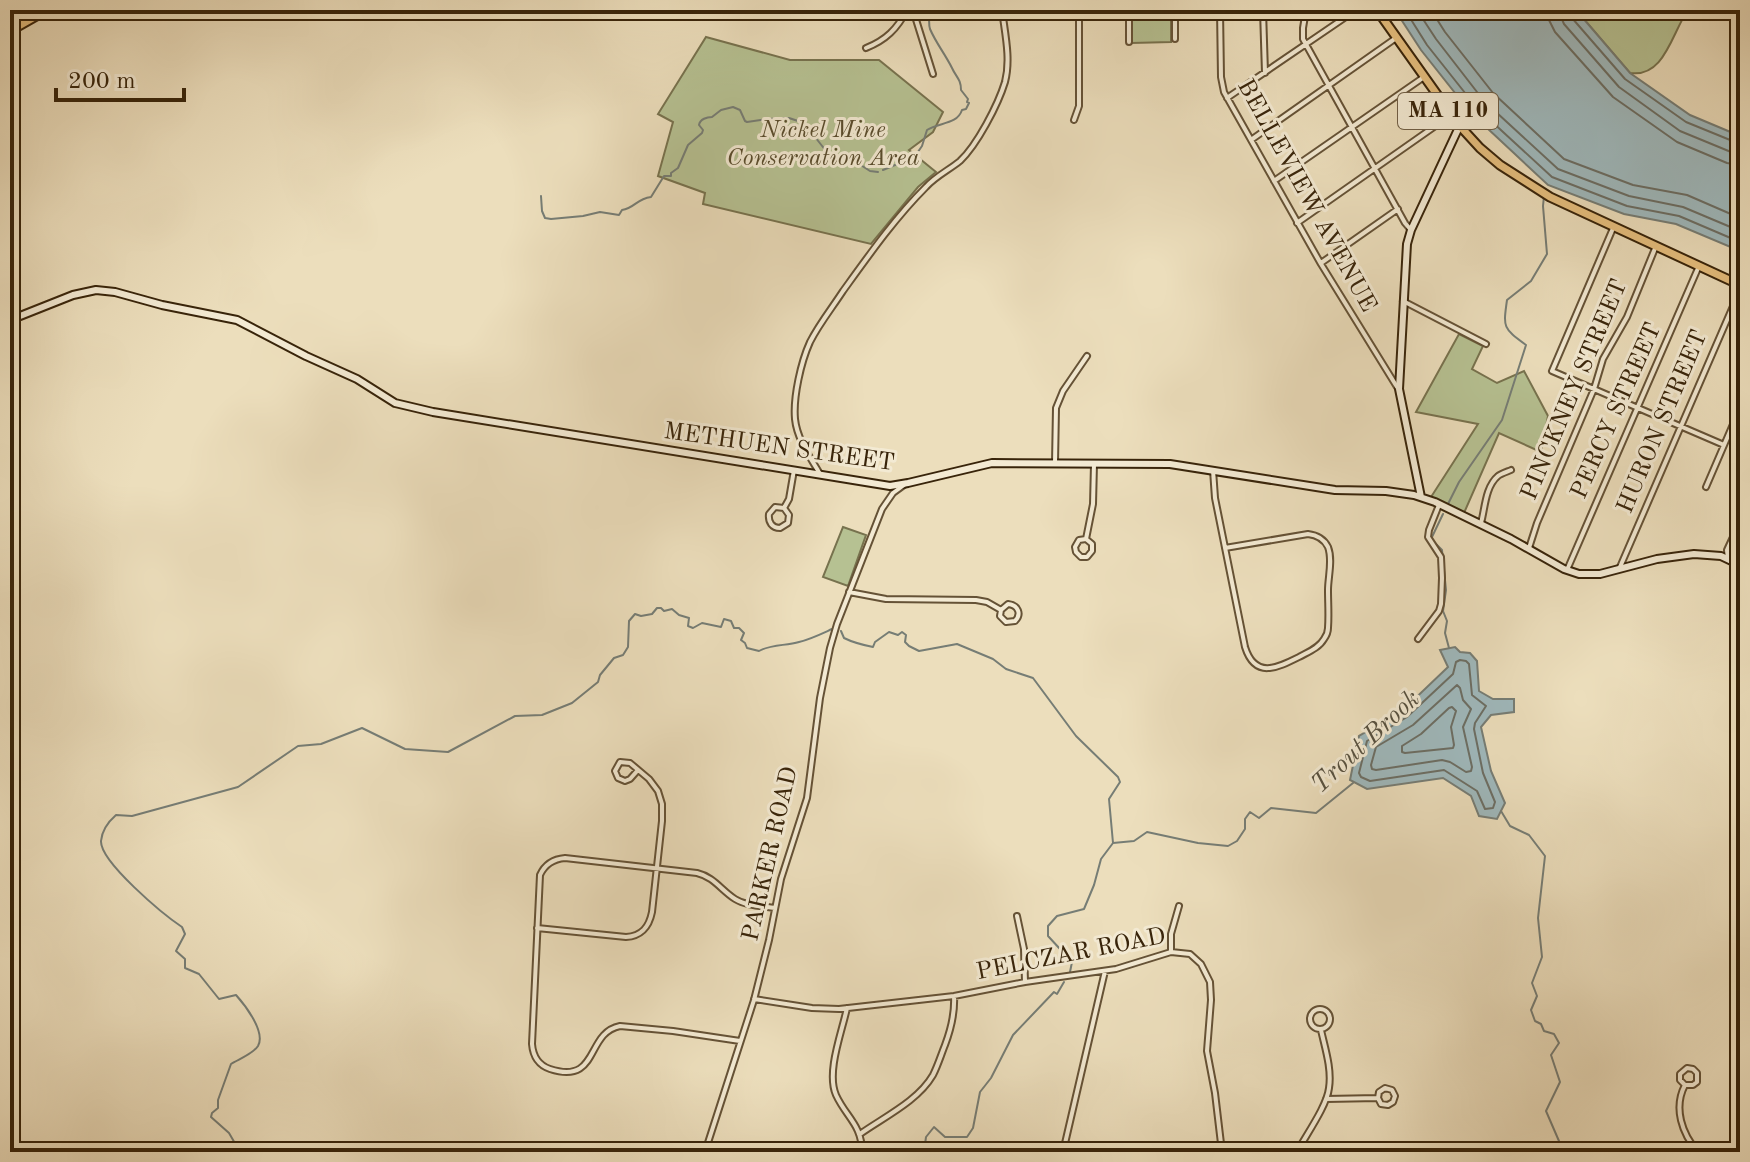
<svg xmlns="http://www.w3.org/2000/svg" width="1750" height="1162" viewBox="0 0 1750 1162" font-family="'Old Standard TT',serif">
  <rect width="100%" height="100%" fill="#ecdebc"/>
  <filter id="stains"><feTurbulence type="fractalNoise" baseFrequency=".0025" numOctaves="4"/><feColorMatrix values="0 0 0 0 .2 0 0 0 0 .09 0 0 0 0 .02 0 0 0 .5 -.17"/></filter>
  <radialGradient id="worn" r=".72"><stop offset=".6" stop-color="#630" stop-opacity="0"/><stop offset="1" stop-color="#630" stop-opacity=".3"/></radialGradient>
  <!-- green -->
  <path fill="#b6c192" stroke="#77724e" stroke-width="2" d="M1132,10H1171V42L1132,43Z
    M1576,10H1688C1672,32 1665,78 1630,73Z
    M706,37L790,60H879L943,112L933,132L909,150L936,172L918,187L871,244L703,204L705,193L658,176L673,122L658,114Z
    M1459,334L1483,346L1472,369L1497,383L1524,371L1548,416L1541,452L1499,433L1464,513L1431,497L1478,424L1416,412Z
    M843,527L866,535L848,586L823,577Z"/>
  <!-- water -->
  <path fill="#9fb9bd" stroke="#767d75" stroke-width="2" d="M1395,10H1576L1630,73L1690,115L1740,136V251L1676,224L1624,214L1548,185L1471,113L1421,50Z
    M1455,647L1460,652L1470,653L1477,661L1479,691L1493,699H1514V712L1491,715L1481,727L1491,771L1505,803L1497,819L1479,816L1471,796L1443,778L1367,789L1350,780L1359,736L1402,711L1448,667L1440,650Z"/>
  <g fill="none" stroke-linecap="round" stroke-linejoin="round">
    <!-- shore -->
    <path stroke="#6c6e64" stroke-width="2" d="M1405,10L1427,45L1477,108L1552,177L1627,206L1679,216L1740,242
      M1417,10L1436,39L1484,101L1558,169L1629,196L1683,207L1740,231
      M1431,10L1445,32L1493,93L1564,159L1633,185L1687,195L1740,218
      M1548,10L1549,20L1555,32L1613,97L1677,142L1727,163L1740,165
      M1560,10L1561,17L1564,24L1619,87L1680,131L1731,152L1740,153
      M1570,10L1572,18L1625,79L1686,122L1735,142L1740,143
      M1460,660L1466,661L1469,664L1472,695L1486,706L1475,723L1474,729L1483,773L1495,802L1493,808L1485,809L1477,791L1444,770L1370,781L1361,777L1359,773L1367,741L1407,717L1453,674L1456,662Z
      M1457,685L1460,688L1463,700L1471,709L1463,727L1472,767L1471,771L1466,772L1450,762L1442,760L1376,770L1372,769L1371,765L1376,747L1413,725Z
      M1452,707L1456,711L1451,727L1454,745L1453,748L1405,753L1402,752V746L1421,734L1449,708Z"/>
    <!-- stream -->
    <path stroke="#767d75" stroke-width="2" d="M883,170L895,165L911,162L922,146L927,130C939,122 957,125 962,110L966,109L969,103L967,102L968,99L961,90C961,79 956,77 952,68C945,54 936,43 930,29C928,23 930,16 929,10
      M541,196L542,211L545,218L551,219L583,216L600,212L619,215L622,210C635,208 636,199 651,197L664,176H671V173L678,168L688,145L702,133L703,130L699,125C700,119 707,117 712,117L721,110L733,107L740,110L745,121L747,122L767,119L789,118L804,123L830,156L844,162H856L870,171L878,172
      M1448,504L1459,482L1502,420L1526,345C1503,328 1503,328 1507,300L1531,281L1547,254L1543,206L1544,196
      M1443,514L1431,539L1442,550L1446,590L1443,611L1447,621L1445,633L1449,648
      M841,631L844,638C854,643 863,645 873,647L875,642L889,632L898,635L902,632L906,635L905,642L909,646L919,651L957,644L993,659L1006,669L1033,678L1076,736L1118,777L1120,782L1109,799L1113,843
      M1501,811L1510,826L1529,835L1545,856L1538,918L1542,957L1532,983L1537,996L1531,1010L1535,1021L1541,1024L1544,1031L1554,1034L1559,1043L1551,1055L1560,1082L1546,1111L1562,1148L1560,1152
      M1070,972L1072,962L1048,936V926L1057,916L1084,909L1094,885L1101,859L1113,843L1134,841L1147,832L1198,843L1228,846L1237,841L1245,829V819L1250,812L1259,818L1271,808L1316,813L1353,783
      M240,1152L229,1133L211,1117L212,1113L218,1108V1100L231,1064C239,1059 253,1054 258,1046C266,1032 245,1005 236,995L219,999L199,974L185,968V959L176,951L185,934L182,927C164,915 100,862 101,841C102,830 108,822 116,815L132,816L238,787L298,746L321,744L362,728L405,749L448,752L515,716L542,715L572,703L598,682L600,675L614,658L623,655L628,647L629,621L635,614L641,616L652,614L657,608H661L664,611L672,609L679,615L689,618L688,626L693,628L702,623L721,627L724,619L731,621L734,628H739L744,633L741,640L745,643L747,648L759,651C771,644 786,646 799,642C811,639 821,634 832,629
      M924,1152L926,1137L934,1127L945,1137H967L973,1128L980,1092L991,1078L1013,1035L1054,992L1057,994L1064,982"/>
    <!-- street casing -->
    <g stroke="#655236" stroke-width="8">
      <path id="street" d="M913,10L933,74
        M1175,10V39
        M1220,10L1221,77L1224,92L1321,264L1397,387
        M1263,10L1265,73
        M1306,10L1303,28V39L1405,223L1411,230
        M1129,42V10
        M866,48C886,40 897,29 907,10
        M1227,98L1356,10
        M1074,120L1079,106V10
        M1251,140L1396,38
        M1274,181L1424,77
        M1297,223L1451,115
        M1614,226L1552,371L1724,445
        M1321,263L1398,209
        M1403,301L1486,344
        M1055,463L1056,408L1063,391L1087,356
        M1213,470L1215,498L1245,647C1255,679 1277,668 1299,657C1308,652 1319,648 1324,639C1327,635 1328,633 1328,628C1329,615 1328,603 1328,590C1328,577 1333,560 1328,547C1324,539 1317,535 1308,534L1225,548
        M820,474C810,457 797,439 795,419C793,397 801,362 810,342C819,324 832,308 843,291C869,255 895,218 926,187C936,176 949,170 960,161C977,145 998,105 1005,82C1011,59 1005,34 1002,10
        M1706,487L1740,408
        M784,508L789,515L788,523L780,528C772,528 768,522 769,514L775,507L784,508L789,499L794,470
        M1481,523C1485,509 1485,487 1498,476C1500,474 1509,471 1511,470
        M1086,539L1092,544V551L1087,557H1081L1076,552L1075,547L1079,540L1086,539L1093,504L1094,464
        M1529,548L1537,523L1594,389L1603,359L1627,317L1656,246
        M1728,559L1727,550L1740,522
        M1728,559L1740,547
        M1620,567L1740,290
        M1567,570L1699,266
        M849,592L886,599L976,600L987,602L1001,610L1000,616L1006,622L1015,621C1022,614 1018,605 1008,604L1001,610
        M1418,639L1439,611L1441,604L1442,578L1441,557L1428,537L1429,530L1439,505
        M1017,916L1024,949L1025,982
        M537,928L626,937C642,936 649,927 652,912L662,821V804L658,791L649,779L630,763L620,762L615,771L618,778L625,781L630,779L638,770
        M1171,952V934L1179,906
        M754,999L812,1008L839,1009L954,996L1025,982L1116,969L1171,952L1190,954L1201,964L1210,982L1211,1000L1207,1051L1215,1093L1222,1152
        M847,1008C842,1032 826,1072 836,1095C846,1117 862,1125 862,1152
        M1310 1019a10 10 0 1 1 20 0a10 10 0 1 1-20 0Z
        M740,1041L673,1031L620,1026C585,1033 600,1085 550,1069C538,1065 533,1056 532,1044L540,875C545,864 553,859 565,858L697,873C714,877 721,890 735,899C746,906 762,906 775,908
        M1685,1085H1693L1697,1082V1073L1693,1069L1687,1068L1680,1074V1080L1685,1085C1673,1108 1682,1134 1698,1152
        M1326,1099L1378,1098L1381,1104L1388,1105L1393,1102L1395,1096L1392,1090L1385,1088L1379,1092L1378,1098
        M860,1134C884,1117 918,1101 933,1075C938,1065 941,1055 945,1045C951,1029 955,1013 954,996
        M705,1152L754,1000L769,940L781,879L807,798L820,698L830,648L837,624L882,509L893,493L904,485
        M1063,1152L1105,971
        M1297,1152C1306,1135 1327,1106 1329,1088C1332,1069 1325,1048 1321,1030"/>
    </g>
    <!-- secondary casing -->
    <g stroke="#38240a" stroke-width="10">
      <path id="secondary" d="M10,320L73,295L96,290L115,292L162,305L237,320L306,356L357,379L395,403L433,412L890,486L908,483L992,463L1170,464L1335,490L1386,491L1414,495L1435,502L1511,539L1564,569L1579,574H1600L1657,559L1694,554L1721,556L1740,565
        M1421,497L1399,389L1407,244L1411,230L1460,125"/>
    </g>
    <!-- primary casing -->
    <g stroke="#38240a" stroke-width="11">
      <path id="primary" d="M1377,10L1458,124L1480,148L1500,165L1550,197L1740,285
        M10,31L47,10"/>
    </g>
    <!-- street -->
    <use href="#street" stroke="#f3ead3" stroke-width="4"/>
    <!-- secondary -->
    <use href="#secondary" stroke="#f3ead3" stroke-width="6"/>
    <!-- primary -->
    <use href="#primary" stroke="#e6bf7e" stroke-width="7"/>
  </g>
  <g text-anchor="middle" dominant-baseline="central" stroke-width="6" stroke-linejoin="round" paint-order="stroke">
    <!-- shield labels -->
    <rect fill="#f3ead3" stroke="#705f46" stroke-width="2" x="1398" y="93" width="100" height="36" rx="6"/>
    <g font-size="22" font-weight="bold" fill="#38240a">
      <text x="1448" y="111">MA 110</text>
    </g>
    <!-- park labels -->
    <g font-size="24" font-style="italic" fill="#584b2c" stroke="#f3ead3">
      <text x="823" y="131">Nickel Mine<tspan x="823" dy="28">Conservation Area</tspan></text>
    </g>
    <!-- street labels -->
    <g font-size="24" fill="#38240a" stroke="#f3ead3">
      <text transform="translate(1306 196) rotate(61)">BELLEVIEW AVENUE</text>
      <text transform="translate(1575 390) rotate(-67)">PINCKNEY STREET</text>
      <text transform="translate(1617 411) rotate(-66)">PERCY STREET</text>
      <text transform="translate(1663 422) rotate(-67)">HURON STREET</text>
      <text transform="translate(779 448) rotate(8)">METHUEN STREET</text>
      <text transform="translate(771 854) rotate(-77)">PARKER ROAD</text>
      <text transform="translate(1071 955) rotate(-11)">PELCZAR ROAD</text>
    </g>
    <!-- water labels -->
    <g font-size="26" font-style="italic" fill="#575140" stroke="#f3ead3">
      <text transform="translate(1366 742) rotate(-43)">Trout Brook</text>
    </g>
  </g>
  <!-- margin -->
  <rect width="1750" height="1162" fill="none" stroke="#ecdebc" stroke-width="40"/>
  <rect x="12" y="12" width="1726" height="1138" fill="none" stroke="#38240a" stroke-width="4"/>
  <rect x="20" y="20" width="1710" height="1122" fill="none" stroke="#38240a" stroke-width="2"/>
  <!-- scale -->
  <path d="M56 88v12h128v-12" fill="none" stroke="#38240a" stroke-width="4"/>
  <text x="68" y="88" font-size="24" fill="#38240a" stroke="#f3ead3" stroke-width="6" paint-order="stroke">200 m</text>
  <rect width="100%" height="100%" filter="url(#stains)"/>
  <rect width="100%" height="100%" fill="url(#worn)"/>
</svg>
